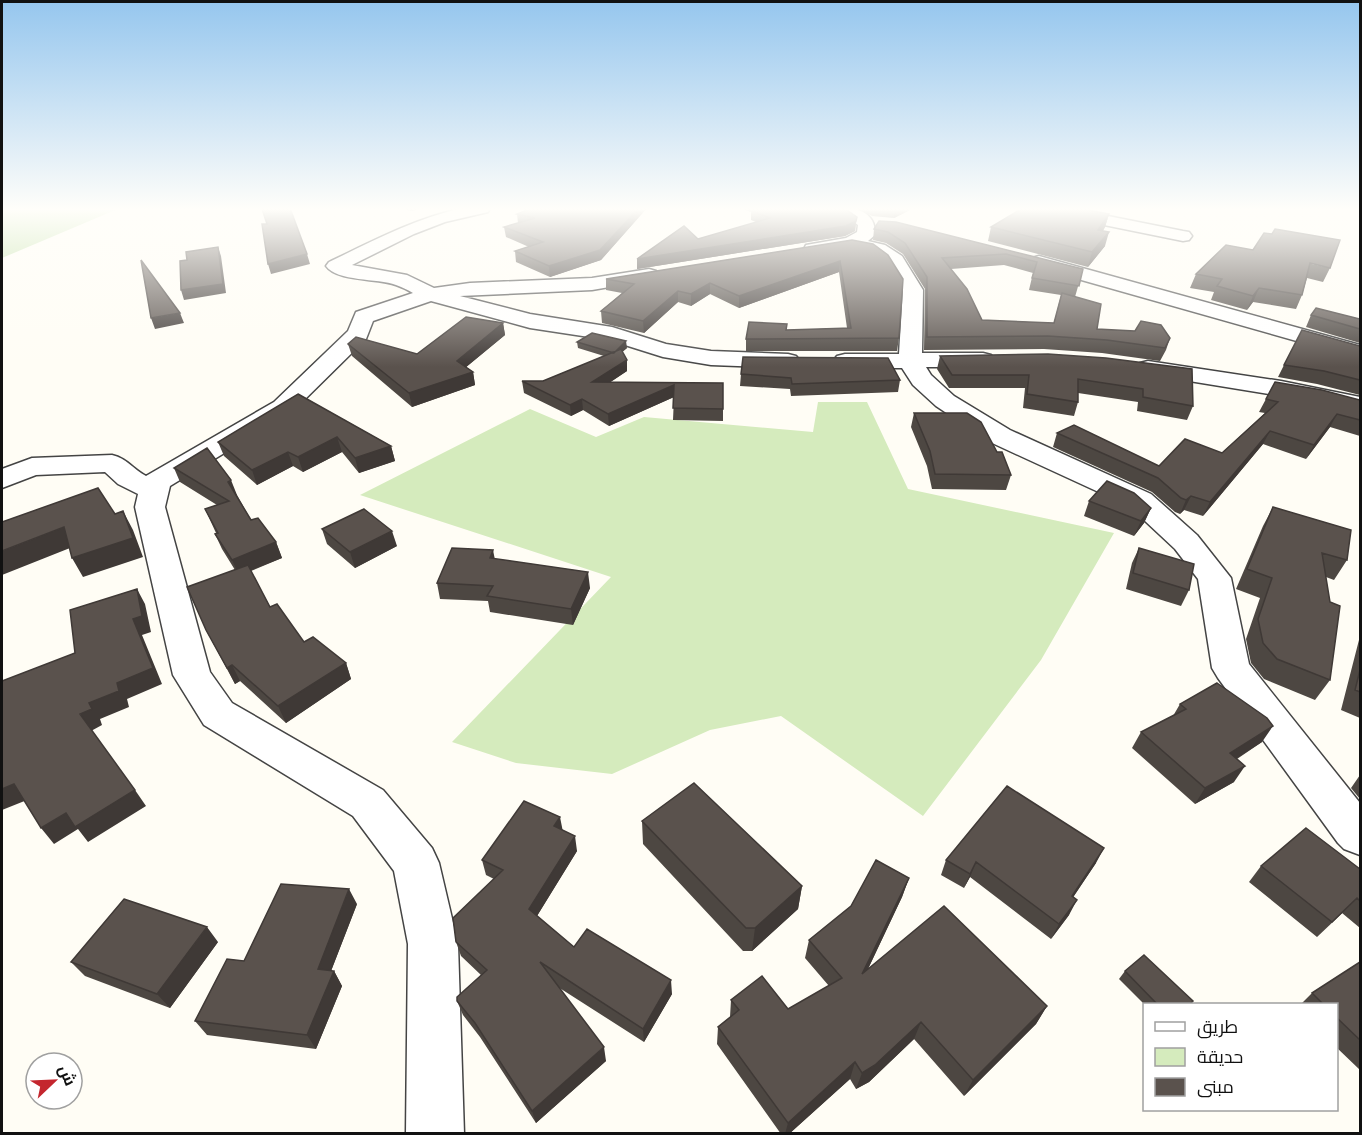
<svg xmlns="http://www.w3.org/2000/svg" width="1362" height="1135" viewBox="0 0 1362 1135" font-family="Georgia,Cairo,serif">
  <rect width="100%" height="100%" fill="#fffdf5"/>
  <!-- green -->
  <path fill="#d5ebbd" d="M818,402H867L908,489L1114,533L1041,660L923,816L781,716L710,730L612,774L516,763L452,742L611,577L360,495L530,409L596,437L644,417L813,432Z"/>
  <!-- forest -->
  <path fill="#b9dc9c" d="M2,208H120L2,258Z"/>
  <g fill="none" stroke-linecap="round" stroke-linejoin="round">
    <!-- minor casing -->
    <g stroke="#444" stroke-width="3">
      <path id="minor" d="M462,208H490L488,212L445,222L414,234L352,265L407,275L434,288L470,283L592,278L649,269L656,271L659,275L656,279L592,290L460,296L530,314L612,327L666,344L711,351L788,354L796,356L800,361L796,366L788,368L711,365L663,357L609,340L530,328L431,301L373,321L366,339L292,412L170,486L165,507L210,672L232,703L383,790L432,848L439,863L458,944L464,1134H406L408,944L394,871L353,816L204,725L173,675L135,507L138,494L118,484L105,472L36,475L2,488V469L32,458L112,455C126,458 133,469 146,476L274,402L348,331L356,312L413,293C408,290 402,287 396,285C378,278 337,282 326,266L329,262C373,241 414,219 462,208Z
        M835,208C855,207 876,211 875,235L868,241L885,245L902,256L923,290L922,353H983L991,355L995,360L991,365L983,367H926L931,375L954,396L1010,430L1151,494L1197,535L1231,578L1249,664L1360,803V855L1344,849L1338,843L1218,678L1212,668L1198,579L1175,549L1129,506L990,442L936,406L913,385L902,368H845L837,366L833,361L837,356L845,354H899L903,290L888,264L872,253L851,248L813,255L806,253L804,249L806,245L846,238L857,232L858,225Z
        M1037,208H1068L1183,231L1189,232L1192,236L1189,240L1183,241L1045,213Z
        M1039,256L1360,345V359L1032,266L1029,262L1032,258Z
        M1148,361L1281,381L1360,397V413L1281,396L1140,373L1136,368L1140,363Z"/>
    </g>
    <!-- minor -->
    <use href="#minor" fill="#fff" fill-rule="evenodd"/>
  </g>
  <!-- wall -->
  <path fill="#4d4742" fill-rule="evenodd" d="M402,208H423L411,211Z
    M516,208H647L601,260L550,277L516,262L515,251L529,247L506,237L504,227L518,223L517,214L527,210L516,209Z
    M740,208H844L857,217L855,231L845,236L637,269V259L756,222L751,220V212Z
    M857,208H914L894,218L872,216Z
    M1109,214L1105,227L1103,231L1105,246L1088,267L988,241L991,227Z
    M879,221L1083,269L1075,297L1097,329L1170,338L1166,350L1160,361L1102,353L1044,349L924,350L925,289L903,254L886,243L873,240L874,229ZM1004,265L1033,273L1029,290L1061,295L1054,323L982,320L951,269Z
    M852,240L899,338L897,351H746V339L786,330L847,328L839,272L739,308L710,294L691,306L678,302L644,333L602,323L601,311L622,293L606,290V279Z
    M1226,245L1330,268L1323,282L1307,278L1302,295L1296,309L1253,302L1247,310L1211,300L1214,292L1190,288L1196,274Z
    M1311,315L1360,319V343L1306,327Z
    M503,323L505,335L466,367L473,372L475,385L412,407L352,356L348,344L417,354Z
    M577,342L627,348L622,352L627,371L610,382L723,409V421L673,420L674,397L609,426L583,410L571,416L524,393L522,381H543L604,356L578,348Z
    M1360,346V395L1317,384L1278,377L1284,365Z
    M1048,354L1193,406L1187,420L1137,411L1138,402L1078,393V402L1074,416L1023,408L1025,388H949L937,369L940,356Z
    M741,374L900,380L898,392L791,396L790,389L740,386Z
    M1275,382L1360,400V436L1330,427L1306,459L1263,444L1203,516L1184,510L1180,514L1175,512L1152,492L1053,447L1057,433L1159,466L1222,453L1265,413L1259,412Z
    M298,394L391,446L395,461L359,473L342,452L303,472L293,466L257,485L224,456L218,442Z
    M914,413L1011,475L1006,490L932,489L927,466L911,427Z
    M174,468L237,495L251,520L276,542L282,558L251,571L270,607L304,642L346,663L351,679L286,723L240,681L235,684L206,630L235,570L222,549L215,534L216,533L205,509L217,505L180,482Z
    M1089,501L1151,508L1144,523L1134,536L1084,516Z
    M1273,507L1347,560L1334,580L1326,577L1330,680L1315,700L1264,679L1251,663L1246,639L1260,598L1236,589L1263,526Z
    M322,529L397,546L355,568L327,544Z
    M1139,548L1189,590L1181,606L1126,589L1132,563Z
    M495,559L590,588L573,625L490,612L488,601L440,599L437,583Z
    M1360,636V718L1341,710Z
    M1180,704L1262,742L1237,759L1234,782L1195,804L1132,748L1141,732L1173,716Z
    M1360,775V799L1351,788Z
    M642,821L802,886L798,909L752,951H743L643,844Z
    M562,830L577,851L537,916L574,947L672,994L644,1042L558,987L606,1061L536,1123L480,1037L463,1015L457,1001L481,975L461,956L456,942L494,879L486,875L482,860Z
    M946,860L1096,863L1073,897L1069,915L1051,939L970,877L964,888L941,875Z
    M1261,866L1360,869V928L1342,913L1317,937L1249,882Z
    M909,878L902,897L868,969L1047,1006L1036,1024L964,1096L914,1039L869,1082L856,1089L850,1079L789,1134H781L717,1044L718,1027L730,1017L731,1000L788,1009L829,986L805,958L809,940Z
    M357,904L331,971H334L342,986L316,1049L207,1035L195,1021L244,961Z
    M218,942L170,1008L85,976L71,962Z
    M1360,962V1070L1336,1047V1005H1300L1312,993Z
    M1125,971L1193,1001L1190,1005H1145L1119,979Z"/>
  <!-- shaded-wall -->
  <path fill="#3f3936" d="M410,208H423L411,211Z
    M639,208H647L601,260L550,277L549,266Z
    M895,208H914L894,218Z
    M1109,214L1105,227L1094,244L1098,230Z
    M856,221L855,231L845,236L637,269V259Z
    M1109,232L1105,246L1088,267L1092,252Z
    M218,247L221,256L226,293L184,300L181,290Z
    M307,254L310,264L271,274L268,264Z
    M840,261L839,272L739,308V296Z
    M710,283V294L691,306V294Z
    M1259,288L1253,302L1247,310L1253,296Z
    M678,291V302L644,333L643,321Z
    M180,313L184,323L155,329L151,318Z
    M503,323L505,335L459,373L457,361Z
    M626,341L627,348L614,359V353Z
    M627,360V371L593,394L592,382Z
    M473,372L475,385L412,407L409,393Z
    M674,385V397L609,426L608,414Z
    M582,399L583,410L571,416L570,405Z
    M1337,414L1330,427L1306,459L1314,445Z
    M1270,431L1263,444L1203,516L1210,502Z
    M337,437L342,452L303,472L298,457Z
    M391,446L395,461L359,473L355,458Z
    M288,452L293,466L257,485L252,470Z
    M231,480L237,495L234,496L228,482Z
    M1191,496L1184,510L1180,514L1186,500Z
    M1151,508L1144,523L1134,536L1141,521Z
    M123,511L133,530L143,557L83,577L72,558Z
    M64,527L75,546L2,575V551Z
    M392,531L397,546L355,568L350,552Z
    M276,542L282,558L239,575L232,560Z
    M493,550L496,565L490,558Z
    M588,572L590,588L573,625L571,609Z
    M137,589L145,604L151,632L142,635L162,684L127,699L129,707L100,719L102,725L91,731L80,714L89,703L117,683L133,619Z
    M346,663L351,679L286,723L278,706Z
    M232,665L240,681L235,684L227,668Z
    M1273,726L1262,742L1220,769L1230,753Z
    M1245,766L1234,782L1195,804L1205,788Z
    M14,784L27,800L2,810V789Z
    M135,790L146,806L88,842L78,829L54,844L41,828L66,813Z
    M560,817L563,832L554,826Z
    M575,836L577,851L532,924L529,909Z
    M1104,848L1096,863L1064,911L1072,896Z
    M976,862L970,877L964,888L970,874Z
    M909,878L902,897L857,992L862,974Z
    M802,886L798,909L752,951L755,928Z
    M349,889L357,904L326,984L318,969Z
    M1357,898L1342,913L1317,937L1332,922Z
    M1077,900L1069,915L1051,939L1059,924Z
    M207,927L218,942L170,1008L157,994Z
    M334,971L342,986L316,1049L307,1035Z
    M671,980L672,994L644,1042L643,1029Z
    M1047,1006L1036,1024L964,1096L973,1080Z
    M921,1022L914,1039L869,1082L856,1089L862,1073Z
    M604,1047L606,1061L536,1123L532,1111Z
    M855,1062L850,1079L789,1134H785L788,1123Z"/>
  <!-- building -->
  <path fill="#5a524d" stroke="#3f3936" stroke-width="1.5" d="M271,208H290L307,254L268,264L262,224H267L262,209Z
    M532,208H639L600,250L549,266L515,251L543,242L504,227L535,218L517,214Z
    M763,208H844L857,217L856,221L846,226L637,259L684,226L698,239L770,218L751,211Z
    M1023,208H1079L1109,214L1098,230L1109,232L1092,252L991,227Z
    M879,221L896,222L1083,269L1079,286L1032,278L1037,262L1006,254L942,258L967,289L982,320L1054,323L1062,293L1101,304L1097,329L1135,331L1141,321L1161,325L1170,338L1165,348L1107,340L1048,336L927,337V277L905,243L888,232L874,229Z
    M1275,229L1340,240L1330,268L1310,263L1302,295L1259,288L1253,296L1217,286L1222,279L1196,274L1226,245L1253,250L1264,233L1272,234Z
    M852,240L873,244L888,255L903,279L899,338L746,339L749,322L787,324L786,330L851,328L840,261L739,296L710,283L691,294L678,291L643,321L601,311L634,284L606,279Z
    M218,247L223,284L181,290L180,261L187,260L186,252Z
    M141,260L180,313L151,318Z
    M1316,308L1360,319V329L1311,315Z
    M466,317L503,323L457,361L473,372L409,393L348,344L356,337L417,354Z
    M1302,330L1360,346V380L1324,371L1284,365Z
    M592,333L626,341L614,353L577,342Z
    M621,349L627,360L592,382L723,383V409L673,408L674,385L608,414L582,399L570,405L522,381H543Z
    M1048,354L1106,358L1192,369L1193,406L1143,397V389L1078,379V402L1027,394L1029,375H952L940,356Z
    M743,357L888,358L900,380L792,384L791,378L741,374Z
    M1275,382L1322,390L1360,400V420L1337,414L1314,445L1270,431L1210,502L1191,496L1186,500L1181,498L1158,478L1057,433L1074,425L1159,466L1185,439L1222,453L1278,402L1266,399Z
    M298,394L391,446L355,458L337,437L298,457L288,452L252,470L218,442Z
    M914,413H967L981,422L997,452H1002L1011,475L935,474L930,451Z
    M207,448L231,480L228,482L251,520L258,518L276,542L232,560L215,534L218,533L205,509L229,501L174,468Z
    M1107,481L1134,493L1151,508L1141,521L1089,501Z
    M98,488L115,514L123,511L133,538L72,558L64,527L2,551V522Z
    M1273,507L1351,530L1347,560L1322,553L1330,602L1340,606L1330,680L1277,659L1263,643L1258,619L1272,578L1247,569Z
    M364,509L392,531L350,552L322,529Z
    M452,548L493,550L490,558L588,572L571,609L487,596L493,586L437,583Z
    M1139,548L1194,564L1189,590L1133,573Z
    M248,565L270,607L277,604L304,642L313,637L346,663L278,706L232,665L227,668L206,630L187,587Z
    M137,589L142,616L133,619L153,668L117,683L119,691L89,703L92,709L80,714L135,790L75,827L66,813L41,828L14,784L2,789V681L75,653L70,610Z
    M1360,670V692L1355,690Z
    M1217,683L1267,718L1273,726L1230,753L1245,766L1205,788L1141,732L1186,709L1180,704Z
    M694,783L802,886L755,928H746L642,821Z
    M1007,786L1104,848L1072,896L1077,900L1059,924L976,862L970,874L946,860Z
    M524,801L560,817L554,826L575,836L529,909L574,947L587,929L671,980L643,1029L540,962L604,1047L532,1111L475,1023L457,1001V997L487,970L456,942L453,918L503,870L482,860Z
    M1306,828L1360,869V901L1357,898L1332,922L1261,866Z
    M876,860L909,878L862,974L944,906L1047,1006L973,1080L921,1022L875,1065L862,1073L855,1062L788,1123L718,1027L739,1010L731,1000L762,976L788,1009L842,978L809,940L851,906Z
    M281,884L349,889L318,969L334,971L307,1035L195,1021L227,959L244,961Z
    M124,899L207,927L157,994L71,962Z
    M1144,955L1193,1001L1189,1005H1158L1125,971Z
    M1360,962V1040L1336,1017V1005H1324L1312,993Z"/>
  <!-- sky -->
  <linearGradient id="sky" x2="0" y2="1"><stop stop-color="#95c6ee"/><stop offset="0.57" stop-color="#fffefa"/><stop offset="1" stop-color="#fffefa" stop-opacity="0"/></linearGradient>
  <rect width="1362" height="367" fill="url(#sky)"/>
  <!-- border -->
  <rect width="1362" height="1135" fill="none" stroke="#111111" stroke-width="6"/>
  <!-- legend -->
  <rect x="1143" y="1003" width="195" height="108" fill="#ffffff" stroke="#a0a0a0" stroke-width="1.5"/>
  <rect x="1155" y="1022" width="30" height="9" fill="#ffffff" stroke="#a0a0a0" stroke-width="1.5"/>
  <text x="1197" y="1033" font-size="18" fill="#111111">طريق</text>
  <rect x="1155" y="1048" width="30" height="18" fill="#d5ebbd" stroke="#a0a0a0" stroke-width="1.5"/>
  <text x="1197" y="1063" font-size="18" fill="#111111">حديقة</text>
  <rect x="1155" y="1078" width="30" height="18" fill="#5a524d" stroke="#a0a0a0" stroke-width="1.5"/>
  <text x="1197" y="1093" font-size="18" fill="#111111">مبنى</text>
  <!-- north arrow -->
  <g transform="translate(54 1081) rotate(67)"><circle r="28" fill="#ffffff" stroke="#a0a0a0" stroke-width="1.5"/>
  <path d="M0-4.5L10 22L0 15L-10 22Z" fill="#c4262e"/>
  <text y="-9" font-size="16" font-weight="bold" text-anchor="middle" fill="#111111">ش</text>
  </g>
</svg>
